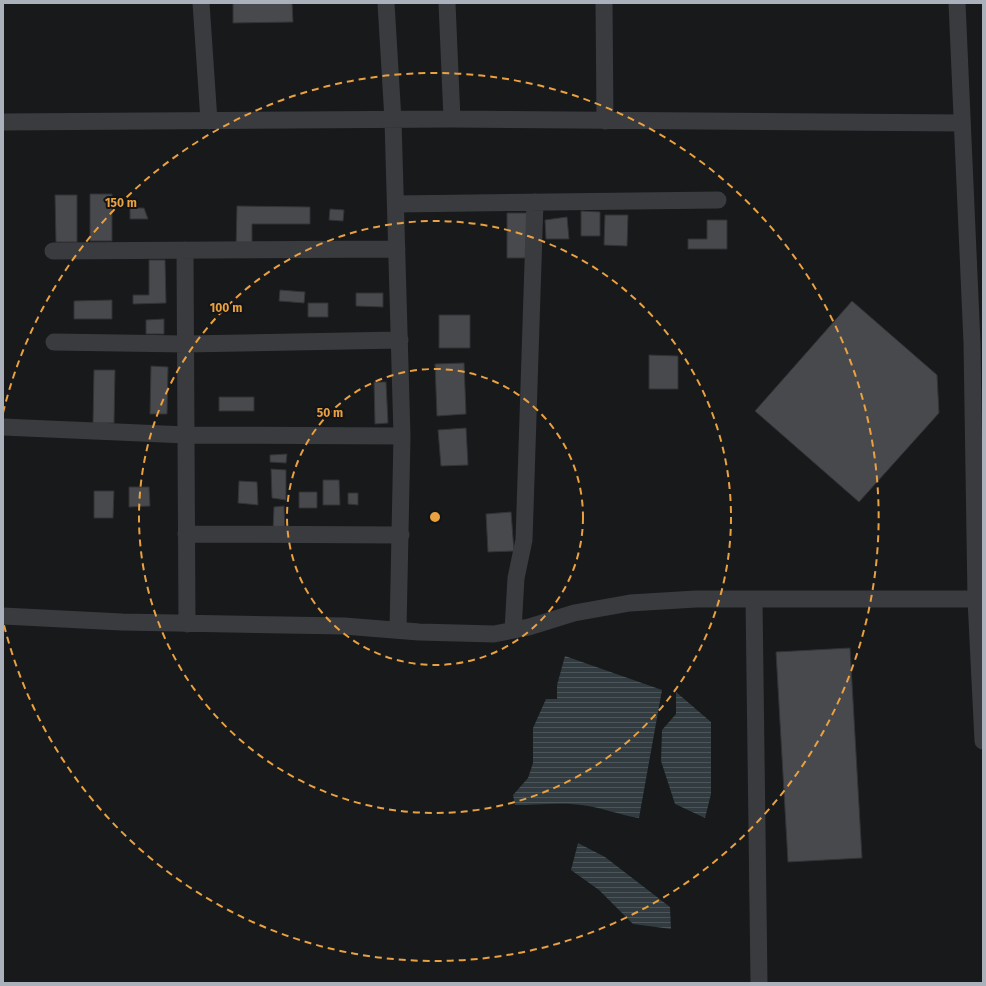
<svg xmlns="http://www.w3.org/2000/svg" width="986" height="986" viewBox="0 0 986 986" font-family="'Fira Sans',sans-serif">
  <defs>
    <pattern id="water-rules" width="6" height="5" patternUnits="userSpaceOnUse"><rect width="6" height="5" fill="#313b40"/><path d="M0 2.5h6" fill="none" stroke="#4c555a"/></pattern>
  </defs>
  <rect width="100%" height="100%" fill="#18191a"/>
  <!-- water -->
  <path fill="url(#water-rules)" d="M565,656L662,690L639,818C619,815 601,807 581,805C561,802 535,805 515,805L513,795L528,778L533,763V728L546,699H557V685Z
    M676,692L711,722V794L705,818L675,804L661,761L662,730L676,714Z
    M578,843L605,857L670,907L671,929L633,924L599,890L571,870Z"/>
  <!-- building -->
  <path fill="#48494d" stroke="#333336" d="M233,3H292L293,22L233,23Z
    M90,194H112V241H90Z
    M55,195H77V242H56Z
    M237,206L310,207V224H252V249H236Z
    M130,208H144L148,219H130Z
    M330,209L344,210L343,221L329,220Z
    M581,211L600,212V236H581Z
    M507,213H527L526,258H507Z
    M605,215H628L627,246L604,245Z
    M567,217L569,239H546L545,220Z
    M707,220H727V249H688V239H707Z
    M149,260H165L166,303L133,304V295H149Z
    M280,290L305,292L304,303L279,301Z
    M356,293H383V307L356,306Z
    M112,300V319H74V301Z
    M852,301L937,375L939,413L859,502L755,411Z
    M308,303H328V317H308Z
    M439,315H470V348H439Z
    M164,319V334H146V320Z
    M649,355L678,356V389H649Z
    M464,363L466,414L437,416L435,364Z
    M151,366L168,367L167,414H150Z
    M94,370H115L114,423H93Z
    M374,382H386L388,423L375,424Z
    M219,397H254V411H219Z
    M466,428L468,465L441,466L438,430Z
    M287,454L286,463L270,462V455Z
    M271,469L286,470V500L272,498Z
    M323,480H339L340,505H323Z
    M239,481L257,482L258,505L238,503Z
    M129,487H149L150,506L129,507Z
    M94,491H114L113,518H94Z
    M299,492H317V508H299Z
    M348,493H358V505L348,504Z
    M284,506L285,530L273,529L274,507Z
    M511,512L514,551L488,552L486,514Z
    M850,648L862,858L788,862L776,652Z"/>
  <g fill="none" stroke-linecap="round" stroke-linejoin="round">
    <!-- street -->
    <path stroke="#3a3b3f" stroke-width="17" d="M201,3L209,121
      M386,3L393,120L402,436L398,630
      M447,3L452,119
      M604,3L605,121
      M957,3L972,343L976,599L983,741
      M3,122L452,119L962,123
      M396,204L718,200
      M185,250L187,624
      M53,251L397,249
      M54,342L185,344L400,340
      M3,427L186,435L402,436
      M186,534L401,535
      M754,599L759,983
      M3,616L122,622L344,626L419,632L494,634L529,627L574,613L630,603L696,599H976
      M513,630L516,578L524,540L535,202"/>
  </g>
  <!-- distance rings -->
  <g fill="none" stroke="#eaa141" stroke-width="2" stroke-dasharray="7 5">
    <circle cx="435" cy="517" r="148"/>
    <circle cx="435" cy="517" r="296"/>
    <path d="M3 413A444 444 0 1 1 3 621"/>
  </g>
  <circle cx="435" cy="517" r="6" fill="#eaa141" stroke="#131416" stroke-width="2"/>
  <g font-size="12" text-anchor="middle" font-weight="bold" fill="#eaa141" stroke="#131416" stroke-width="4" stroke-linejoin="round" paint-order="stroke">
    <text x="121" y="207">150 m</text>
    <text x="226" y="312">100 m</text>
    <text x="330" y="417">50 m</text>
  </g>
  <!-- border -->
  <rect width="986" height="986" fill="none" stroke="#abb1ba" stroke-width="8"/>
</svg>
